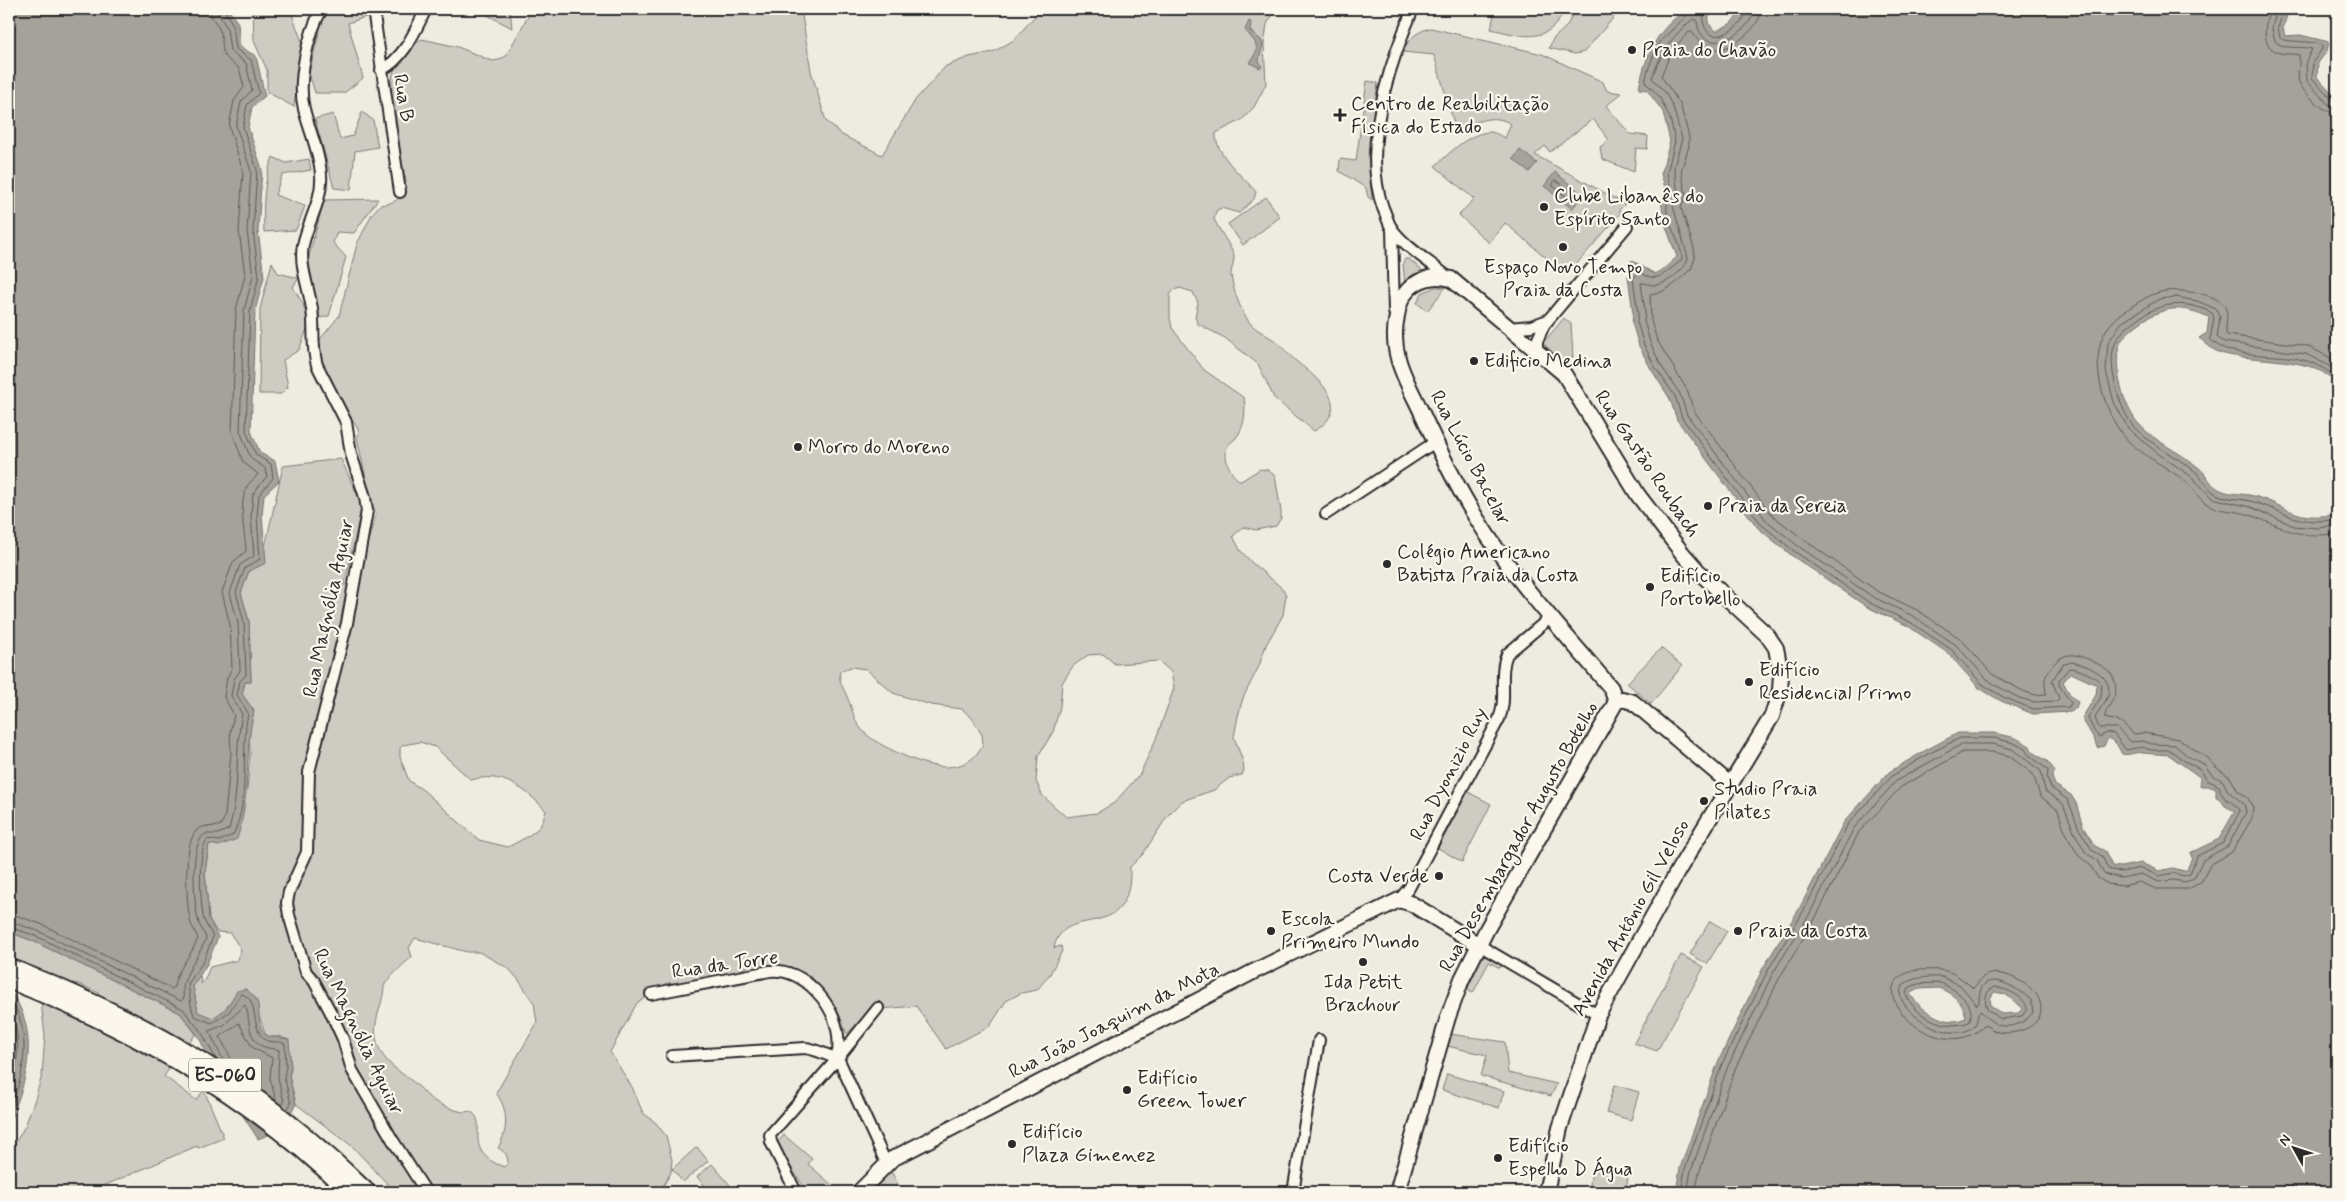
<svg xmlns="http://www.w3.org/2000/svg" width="2346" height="1201" viewBox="0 0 2346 1201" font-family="Mynerve,sans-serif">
  <rect width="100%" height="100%" fill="#eeebe0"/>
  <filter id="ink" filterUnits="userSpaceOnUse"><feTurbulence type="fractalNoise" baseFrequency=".02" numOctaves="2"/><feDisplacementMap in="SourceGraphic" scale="10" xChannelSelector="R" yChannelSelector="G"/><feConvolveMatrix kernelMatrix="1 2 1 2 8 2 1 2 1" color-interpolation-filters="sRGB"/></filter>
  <g filter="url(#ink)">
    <!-- green -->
    <path fill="#cecbc2" stroke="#7c7b76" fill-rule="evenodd" d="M253,9H290L302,42L294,107L267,92V70L254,41Z
      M328,9H374L375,14L348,23L363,78L344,93H315L309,73L323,16Z
      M476,9H510L512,28Z
      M532,9H801L811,71L826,121L842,135L882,155L916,99L946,66L969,57L993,52L1014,40L1041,9H1276L1267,24L1264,45L1266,84L1254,107L1242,120L1216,133C1214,154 1244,177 1256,192L1254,199L1239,213L1221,208L1216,211L1214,219C1219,231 1228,241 1233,253C1236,259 1231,268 1231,275C1233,289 1239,307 1247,319C1253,329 1264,333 1274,340C1282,346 1288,355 1296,361C1318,379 1355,407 1314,431L1274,398L1258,364L1225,338L1198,324L1195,317L1198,303L1193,292L1180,288L1174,290L1170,295V318L1172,328L1204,370L1244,398C1246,411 1245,428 1235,439C1232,442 1229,443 1227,447C1223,458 1231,477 1241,481L1260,469L1268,470L1275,476L1281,511V518L1276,526L1256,530L1243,527L1233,536L1240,550L1252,563L1283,589L1286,595L1283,615L1266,645L1259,666L1243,698L1238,716L1234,737L1243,762L1244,770L1242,775L1229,778L1214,790L1182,801L1168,815L1143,854L1130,867C1132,948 1064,900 1054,948L1061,946L1062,951L1050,974L1037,990L1021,993L1006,1001L990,1026L946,1049L916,1006L870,1010L847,1034L838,1012L811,981L796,969L752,965L723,977L682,983H667L637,1003L610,1052L632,1087L643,1113L655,1122L666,1136L672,1160L671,1172L660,1192H395L352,1146L296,1104L289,1076L291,1068L281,1036C261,1040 265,1029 259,1016C255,1007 244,998 237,991C231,1002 224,1012 213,1018L198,1013L193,986L200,976L201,984L205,979L210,967L238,960L241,949L230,933L217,932L209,919L205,873L209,844L247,791L250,753L249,734L254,711L242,694L245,682H251L249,621L241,593L249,571L261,565L283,466L341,459L362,505L345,583L336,582L345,585L352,583L362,572L365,543L369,538L376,513L371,501L357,438L359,431L319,364L318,342L339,316L357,244L372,214L380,205C397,203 403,198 406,181C401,157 386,90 394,70C397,62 415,43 422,39L458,47L492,61L499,60L506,56ZM1103,654L1115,664L1159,661L1171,672L1174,688L1156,739L1140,774L1114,803L1097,813L1066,817L1042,795L1036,781L1038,756L1053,732L1060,707L1062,683L1073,666L1088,655ZM851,667L866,669L893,693L931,705L962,709L972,718L982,735L983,744C981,747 978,753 975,756C953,777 920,763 898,753C886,747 872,741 862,730C854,721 853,711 848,699C844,688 838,683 840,671ZM420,742L435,747L471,780C502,771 525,788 546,811L540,827L527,837L508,847L479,840L423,790L409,781L400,757V748L403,745ZM415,938L467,952H479L508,968L518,979L534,1003L537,1023L496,1093C509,1110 508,1131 498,1148C505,1152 508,1155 508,1163L504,1167C461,1151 488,1126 473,1113C470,1110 467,1112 463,1112C453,1110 443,1106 434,1101C427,1097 424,1091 418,1086C406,1075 387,1066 380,1050C370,1029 379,1014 383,995C384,991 383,988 385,984C393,974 402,965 412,957L409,948Z
      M1495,9H1565C1549,46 1522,36 1491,29Z
      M1575,9H1621L1584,52L1575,54L1549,48L1553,39L1567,26Z
      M1431,28L1542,54L1603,82L1607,91L1622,93L1606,106L1630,134L1648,136L1647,149L1636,148L1634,172L1602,159L1600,147L1609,140L1593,119L1550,152L1545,146L1535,155L1625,204L1619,210L1621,213L1567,275L1505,223L1489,243L1459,215L1474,199L1435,166C1450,153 1468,133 1490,132C1495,132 1500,136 1505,138L1511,124C1492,112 1475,123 1456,130L1434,55L1403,52C1408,39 1417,31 1431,28Z
      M1367,81L1378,83L1368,156L1372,200L1368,197L1366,188L1339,171L1340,159L1356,161Z
      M362,112L373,120L378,147L355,151L351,190L334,188L315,119L333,114L340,139L353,136Z
      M273,157L286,163L309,159L311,170L282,175L275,195L305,206L296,230L264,232C263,206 263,182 273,157Z
      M1266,197L1280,217L1243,245L1228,224Z
      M378,199L354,233L337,232L333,243L346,257L329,316L320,318L308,260L324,200Z
      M1405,259H1409L1424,272L1415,276L1405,286L1403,263Z
      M272,262L278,273L299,278L293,287L303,304L309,324L299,350L283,360L288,387L281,394H259L260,309Z
      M1435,287H1446L1427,311L1417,303L1422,293Z
      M1564,318L1571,324L1573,357L1563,362L1543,343Z
      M1661,648L1682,666L1651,704L1627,683Z
      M1468,792L1491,804L1462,862L1438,848Z
      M1710,921L1727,931L1707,964L1690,954Z
      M9,932L33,941L180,1013L196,1034L164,1076L196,1100L204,1090L224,1138L198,1148L197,1146L89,1192H9V1154L25,1126L35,1099L42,1075L45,1036L40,993L9,962ZM76,983L99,993L85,1023L63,1013Z
      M1484,953L1503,963L1500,968L1489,962L1473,993L1467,990Z
      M1681,955L1704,967L1657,1051L1634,1043Z
      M1450,1034L1505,1042L1508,1073L1557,1084L1551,1096L1481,1076L1487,1055L1447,1046Z
      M1447,1074L1504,1091L1499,1108L1442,1090Z
      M1614,1085L1639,1092L1631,1120L1606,1113Z
      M784,1135L812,1159L808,1164L840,1192H807L776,1144Z
      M697,1147L708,1161L683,1182L672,1169Z
      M712,1164L730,1185L721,1192H710L697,1177Z
      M1592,1170L1628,1175L1626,1192H1589Z
      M891,1171L902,1192H871Z"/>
    <!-- water -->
    <path fill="#a4a29a" stroke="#74726e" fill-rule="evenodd" d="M9,9H228L238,23L240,47L256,56L265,96L252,107L248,127L262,169L258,231L264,277L255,311L251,431L260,453L275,461L279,481L264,495L262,515L266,563L249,571L241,593L249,621L251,682H245L242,694L254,711C244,753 251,796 237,839L219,846L209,844L205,873L209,919L218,937L207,964L193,986L198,1012L213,1018L226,1009L237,991L246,989C249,992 255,996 257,1001C261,1011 256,1027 266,1035C271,1039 281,1036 289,1040L291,1068L289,1076L296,1104L281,1130L258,1139L223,1085L198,1036L180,1013L33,941L9,932Z
      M1690,9H1710L1708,23L1716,31L1730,24L1744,9H2289L2283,28L2285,36L2300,35L2329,42L2327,51L2318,63L2317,77L2337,98V386C2319,354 2252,363 2221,353C2213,351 2206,343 2199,338L2207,333L2209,317C2182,306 2169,305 2144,320C2134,327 2122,335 2119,347C2113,368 2124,407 2138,423C2154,442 2181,452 2199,468C2206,473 2210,484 2217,488C2227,495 2242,493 2254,496C2291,507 2294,522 2337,514V1192H1676L1680,1168L1718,1062L1763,968L1799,909L1844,822L1889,772L1926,750L1958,733H1995L2016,738L2030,746L2032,752L2047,761L2055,771L2052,777L2055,785L2071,795L2076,803L2083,827L2095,846L2105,851L2112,866L2121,867L2141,863L2159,871L2173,868L2184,871L2187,870L2192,857L2190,853L2219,839L2235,811L2225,806L2220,799L2216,798V789L2208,786H2200L2201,778L2169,755C2159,754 2152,754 2143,753C2136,751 2130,756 2122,754L2116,743L2108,738L2104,746L2097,748C2095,738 2087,728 2082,718L2096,695L2097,685L2071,673L2063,682L2071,696L2078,702L2076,708L2071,712L2033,714L2001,701L1979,688L1949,654L1908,626L1867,607L1791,555L1758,528L1677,420L1670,399L1651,369L1639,346L1632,323L1633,313L1628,276L1635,267L1631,260L1655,274L1661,271L1677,257L1665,224L1661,201L1667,194L1661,174L1670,141L1663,112L1647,90L1639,89C1644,58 1659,23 1690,9ZM1939,988C1953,994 1964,1002 1966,1018C1963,1019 1958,1021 1954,1021C1939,1022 1916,1006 1910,993L1919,989ZM1994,992L2005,994L2023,1008L2018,1013L2002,1014L1991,1006L1990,999Z
      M1249,21L1251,22L1250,31L1261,40L1263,44L1259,60L1262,67L1260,68L1250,63L1257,50L1255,42L1245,30Z
      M1520,150L1537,163L1529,172L1513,159Z
      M1555,172L1583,195L1572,209L1544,186Z
      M9,989C40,1030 29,1079 9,1122Z"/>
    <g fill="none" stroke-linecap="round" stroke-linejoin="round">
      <!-- shore -->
      <path stroke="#5b5b57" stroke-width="1" d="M224,9L233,25L236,49L251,60L259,93L247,105L243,127L257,170L253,231L259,276L250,311L246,431L256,455L271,464L273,478L259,495L257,516L260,559L245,568L236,592L244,622L246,675L240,681L237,695L248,713C240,752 251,798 233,835L219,841L208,839C197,847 200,906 204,920C206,926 211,931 213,937L203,962L188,984L191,1005L194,1016L212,1023L229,1012L241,994C259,998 251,1027 263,1038C270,1045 278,1039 285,1044L286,1067L284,1077L291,1103L287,1110
        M1705,9C1705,14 1702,20 1704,25C1712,50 1746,24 1748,9
        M2270,9C2265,24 2259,47 2280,53C2286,55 2293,53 2299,55C2300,63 2297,73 2299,82C2303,93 2326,114 2337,114
        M2277,9L2272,28L2275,41C2284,51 2300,45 2312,49L2306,61L2307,81L2328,104L2337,107
        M2284,9L2278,28L2280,38C2287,43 2310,40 2322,45V49L2313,62L2312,78L2332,99L2337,101
        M1555,180L1575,195L1573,200H1570L1553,186Z
        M2337,361L2307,346L2227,335C2223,325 2232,314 2222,303C2214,296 2200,293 2190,292C2165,288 2154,292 2134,305C2120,314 2106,325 2101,341C2092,369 2105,411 2122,434C2137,454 2167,466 2186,482C2194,488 2198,499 2207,504C2220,512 2236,510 2250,515C2285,528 2298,540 2337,533
        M2337,370L2306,354L2224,342L2217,337L2220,317L2216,309L2197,301L2175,297L2159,299L2121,323L2108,343L2106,371L2114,402L2128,428L2156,452L2192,477L2212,498L2251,507L2294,526L2318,528L2337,525
        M2337,378C2327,370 2316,363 2303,360C2275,352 2230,360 2210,339L2214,318L2212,313C2192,302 2167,301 2147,313C2134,321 2121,329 2115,344C2106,364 2120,411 2134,427C2151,446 2177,456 2196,472C2202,477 2206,486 2213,492C2224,500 2241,498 2254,502C2288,513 2298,526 2337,519
        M9,913L41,924L172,989L174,987C176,970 192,955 198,938C196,933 193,929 191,924C186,907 183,844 196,831C204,823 212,829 221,825L225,816L231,753L230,732L234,715L224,697L227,678L232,668L230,625L222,592L233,562L246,551C245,532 238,505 247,486C250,482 255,478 258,474L243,462L232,431L236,310L245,275L239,231L243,171L229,126L234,101L244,87L239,68C216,52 226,54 220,31C217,23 210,18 210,9
        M9,921L38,931L181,1001L184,998C178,978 200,957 206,938C204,931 199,927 198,920C194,903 189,844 205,834H218L229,829C241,791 234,752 242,714L231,696L234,679L240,671L238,623L230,593L240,565L254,556L251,516L253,494L267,476L265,468L251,459L240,431L244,311L253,276L247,231L251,171L236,126L241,102L252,90L246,63L230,51L227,28L219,15L217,9
        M9,927L36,936L183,1009L202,1033L216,1059
        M1917,970C1948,969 1950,969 1973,988C1978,984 1980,978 1987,975C2003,968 2036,986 2040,1002C2047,1026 2016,1036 1998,1032C1993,1031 1989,1027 1985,1025C1939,1072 1849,983 1917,970Z
        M1942,977L1960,985L1977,1005L1979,1003C1978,964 2016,986 2031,1000L2033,1012C2026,1023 2009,1030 1996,1024C1990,1021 1985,1015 1980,1011C1976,1016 1979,1023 1972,1028C1937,1051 1848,973 1942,977Z
        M1940,983C1953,987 1979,1005 1969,1022C1947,1031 1914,1017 1906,994L1908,988L1918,984Z
        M1995,987C2006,989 2026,996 2027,1009L2022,1016L2001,1019L1987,1009C1984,1001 1985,990 1995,987Z
        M9,997C33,1030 25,1076 9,1111
        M9,1009C23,1036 18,1065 9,1093
        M226,1066L209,1031L224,1025L245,1005C251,1017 246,1035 260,1045C266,1049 274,1048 279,1050L278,1078L284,1102L282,1106
        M239,1074L220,1037L239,1023L252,1047L272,1058L270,1078L276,1101
        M1681,1192L1685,1169L1722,1064L1768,970L1803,912L1848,824L1892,776L1928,754L1960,738H1994L2014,743L2025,749L2029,755L2048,770L2047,778L2051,788L2068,800L2079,829L2092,850L2102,856L2108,869L2121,872L2141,868L2159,876L2173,873L2184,876L2190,874L2197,856L2223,843L2240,811C2237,803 2226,802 2222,794C2220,791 2220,788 2219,786L2207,780L2200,769L2186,762L2170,750H2151L2142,747L2126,750L2114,734L2107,733L2099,737L2094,731L2088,718L2101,697L2102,684C2096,676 2078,668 2069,668L2059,680V685L2071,703L2069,707L2033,709L2003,697L1982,684L1952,650L1910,622L1870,603L1794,551L1762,525L1682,418L1675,396L1655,367L1644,345L1637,322L1638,313L1633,279L1639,272C1652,279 1657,280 1669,270C1674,266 1678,264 1682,259C1682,240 1664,223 1667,204C1667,201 1670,198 1672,194L1667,173L1675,141L1670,118L1659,96L1645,82C1648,69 1653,53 1661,41C1668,32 1689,17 1690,9
        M1687,1192L1691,1171L1728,1066L1773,973L1809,915L1854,828L1896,781L1962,744H1993L2012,749L2041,771L2045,791L2063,804L2074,832L2086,853L2097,860L2104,874L2121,878L2141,874L2159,882L2173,880L2185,882L2194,878L2203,860L2228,846L2246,812L2244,804L2228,791L2223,781L2212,775L2204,764L2189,757L2175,745L2152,744L2143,741L2130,742L2117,728H2099L2095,718C2098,711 2102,707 2106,700C2118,678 2089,665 2071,662L2062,665L2052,681L2059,698L2057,701L2034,702L2019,698L1995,685L1987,679L1956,645L1913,616L1873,597L1798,546L1766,520L1687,415L1680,394L1660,364L1650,342L1644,321L1645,312L1641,283C1645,282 1650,286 1656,285C1667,284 1686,269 1688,258L1673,206L1678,194L1674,167L1682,139L1673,107L1665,92L1652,78C1661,52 1672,36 1693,19L1697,20C1700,61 1752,35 1754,9
        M1695,1192L1699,1173L1735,1069L1780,977L1815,919L1859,832L1901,787L1963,752H1993L2009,756L2033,774L2040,796L2058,810L2066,835L2079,856L2090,865L2098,878L2108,884L2123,886L2139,882L2156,889H2189L2202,881L2210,865L2232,852L2252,818L2253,808L2248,798L2238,791L2230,777L2218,769L2208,758L2178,739L2144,733L2134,734L2121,722L2105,718C2104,707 2121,698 2114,679C2111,670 2102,666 2094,662C2078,654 2065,650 2053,665C2049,670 2046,674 2045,679C2044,684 2046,689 2046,694L2035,695L2023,691L1992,674L1961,639L1917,610L1877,591L1803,539L1772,515L1694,411L1687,390L1657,340L1651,321L1650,294L1661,292L1672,286L1691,269L1695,258L1694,248L1681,208L1686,195L1681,171L1689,146V137L1680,104L1661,76L1672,50L1689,32H1692C1708,58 1729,51 1748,33C1755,26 1761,19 1761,9"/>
      <!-- street casing -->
      <g stroke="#2b2b2b" stroke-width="14">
        <path id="street" d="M322,9C308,33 297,81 304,109C309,130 320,153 321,175C323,199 308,221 303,245C299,265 309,288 312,309C315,328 311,346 317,365L346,422L351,454L365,497L367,511L347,623L309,772L307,852L289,892L287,903L289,915L306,972L314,981L330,1011L343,1039L352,1070L392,1139L426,1192
          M373,9L400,192
          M1413,9C1389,65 1361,147 1383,208C1386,214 1388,223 1392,229C1406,248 1432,263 1450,279
          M381,70C404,59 415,31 426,9
          M1392,228L1394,312
          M1509,328L1531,326L1548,320
          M1537,351V341L1544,325L1627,226
          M1326,514L1435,442
          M1399,900L1409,888L1499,719C1508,698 1498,674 1507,654L1551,617
          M1479,945L1598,1015
          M651,994L770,971C803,968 834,1003 838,1035C839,1043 838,1051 838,1058
          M672,1056L805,1048C817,1049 826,1056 838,1058
          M838,1058L886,1163
          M796,1192L771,1142L770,1135L838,1058L878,1008
          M1293,1192L1319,1040"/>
      </g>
      <!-- secondary casing -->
      <g stroke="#2b2b2b" stroke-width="18">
        <path id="secondary" d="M1616,702L1622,699L1633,702L1731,785
          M859,1192L892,1159L1253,972L1399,900L1412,904L1479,945
          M1397,1192L1448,1017L1462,979L1487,929L1616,702
          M1546,1192L1560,1128L1598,1015L1679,869L1772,716L1780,690L1781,675L1776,648L1767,635L1698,571L1683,554L1638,495L1564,374L1451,279C1433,274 1415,279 1404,295C1400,301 1398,309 1397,316C1389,352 1405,378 1420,409C1437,446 1455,484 1477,519C1514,580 1565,633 1611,688L1616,702"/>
      </g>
      <!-- primary casing -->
      <g stroke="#2b2b2b" stroke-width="20">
        <path id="primary" d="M9,967C150,1022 258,1085 367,1192
          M9,980C135,1030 251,1096 349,1192"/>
      </g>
      <!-- street -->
      <use href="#street" stroke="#fbf7ec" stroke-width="10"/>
      <!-- secondary -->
      <use href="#secondary" stroke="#fbf7ec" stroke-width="14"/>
      <!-- primary -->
      <use href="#primary" stroke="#fbf7ec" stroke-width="16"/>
    </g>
  </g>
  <!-- markers -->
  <g fill="#2b2b2b" stroke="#fbf7ec" stroke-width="2">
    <circle cx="1632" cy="50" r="5"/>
    <path d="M1337.5 107.5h5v5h5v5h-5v5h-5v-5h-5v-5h5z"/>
    <circle cx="1544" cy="207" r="5"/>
    <circle cx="1563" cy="247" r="5"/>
    <circle cx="1474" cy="361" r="5"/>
    <circle cx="798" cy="447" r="5"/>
    <circle cx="1708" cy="506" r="5"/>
    <circle cx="1387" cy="564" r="5"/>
    <circle cx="1650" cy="587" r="5"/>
    <circle cx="1749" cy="682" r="5"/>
    <circle cx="1704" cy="801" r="5"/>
    <circle cx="1439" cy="876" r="5"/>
    <circle cx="1271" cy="931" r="5"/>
    <circle cx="1738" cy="931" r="5"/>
    <circle cx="1363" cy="962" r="5"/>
    <circle cx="1127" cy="1090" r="5"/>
    <circle cx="1012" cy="1144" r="5"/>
    <circle cx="1498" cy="1158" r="5"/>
  </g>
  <g text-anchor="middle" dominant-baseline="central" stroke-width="4.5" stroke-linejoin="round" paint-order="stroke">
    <!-- shield labels -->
    <rect fill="#fbf7ec" stroke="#696865" stroke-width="1" x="189" y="1058.5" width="72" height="33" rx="4"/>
    <g font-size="19" font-weight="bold" fill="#2b2b2b">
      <text x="225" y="1075">ES-060</text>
    </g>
    <!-- poi labels -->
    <g font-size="20" fill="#2b2b2b" stroke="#fbf7ec" text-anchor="start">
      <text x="1642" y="50">Praia do Chavão</text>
      <text x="1351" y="104">Centro de Reabilitação<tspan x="1351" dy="23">Física do Estado</tspan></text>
      <text x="1554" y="196">Clube Libanês do<tspan x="1554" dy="23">Espírito Santo</tspan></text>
      <text x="1563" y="267" text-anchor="middle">Espaço Novo Tempo<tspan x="1563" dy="23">Praia da Costa</tspan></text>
      <text x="1484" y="361">Edificio Medina</text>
      <text x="808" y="447">Morro do Moreno</text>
      <text x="1718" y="506">Praia da Sereia</text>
      <text x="1397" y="552">Colégio Americano<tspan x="1397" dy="23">Batista Praia da Costa</tspan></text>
      <text x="1660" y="576">Edifício<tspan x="1660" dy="23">Portobello</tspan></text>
      <text x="1759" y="670">Edifício<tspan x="1759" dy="23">Residencial Primo</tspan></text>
      <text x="1714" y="789">Studio Praia<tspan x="1714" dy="23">Pilates</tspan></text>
      <text x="1429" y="876" text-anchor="end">Costa Verde</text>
      <text x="1281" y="919">Escola<tspan x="1281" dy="23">Primeiro Mundo</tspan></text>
      <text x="1748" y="931">Praia da Costa</text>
      <text x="1363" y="982" text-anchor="middle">Ida Petit<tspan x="1363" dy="23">Brachour</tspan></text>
      <text x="1137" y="1078">Edifício<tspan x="1137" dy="23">Green Tower</tspan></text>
      <text x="1022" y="1132">Edifício<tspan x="1022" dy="23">Plaza Gimenez</tspan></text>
      <text x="1508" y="1146">Edifício<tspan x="1508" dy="23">Espelho D Água</tspan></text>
    </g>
    <!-- street labels -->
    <g font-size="20" fill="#2b2b2b" stroke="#fbf7ec">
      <text transform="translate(403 98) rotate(81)">Rua B</text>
      <text transform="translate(1470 458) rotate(62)">Rua Lúcio Bacelar</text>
      <text transform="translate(1647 464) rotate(56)">Rua Gastão Roubach</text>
      <text transform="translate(329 608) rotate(-78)">Rua Magnólia Aguiar</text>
      <text transform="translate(1449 774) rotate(-63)">Rua Dyonizio Ruy</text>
      <text transform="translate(1519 837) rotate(-61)">Rua Desembargador Augusto Botelho</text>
      <text transform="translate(1631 918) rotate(-61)">Avenida Antônio Gil Veloso</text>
      <text transform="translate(725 965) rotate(-8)">Rua da Torre</text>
      <text transform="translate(1114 1021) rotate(-27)">Rua João Joaquim da Mota</text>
      <text transform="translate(358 1032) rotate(64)">Rua Magnólia Aguiar</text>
    </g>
  </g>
  <!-- margin -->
  <rect width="2346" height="1201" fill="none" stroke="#fbf7ec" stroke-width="30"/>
  <rect x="15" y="15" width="2316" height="1171" fill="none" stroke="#2b2b2b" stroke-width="2" filter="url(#ink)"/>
  <!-- north arrow -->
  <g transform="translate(2294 1148) rotate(310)" stroke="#fbf7ec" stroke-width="4" paint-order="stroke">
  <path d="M0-4L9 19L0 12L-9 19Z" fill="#2b2b2b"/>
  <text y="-8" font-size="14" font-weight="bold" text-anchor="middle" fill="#2b2b2b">N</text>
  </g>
</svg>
